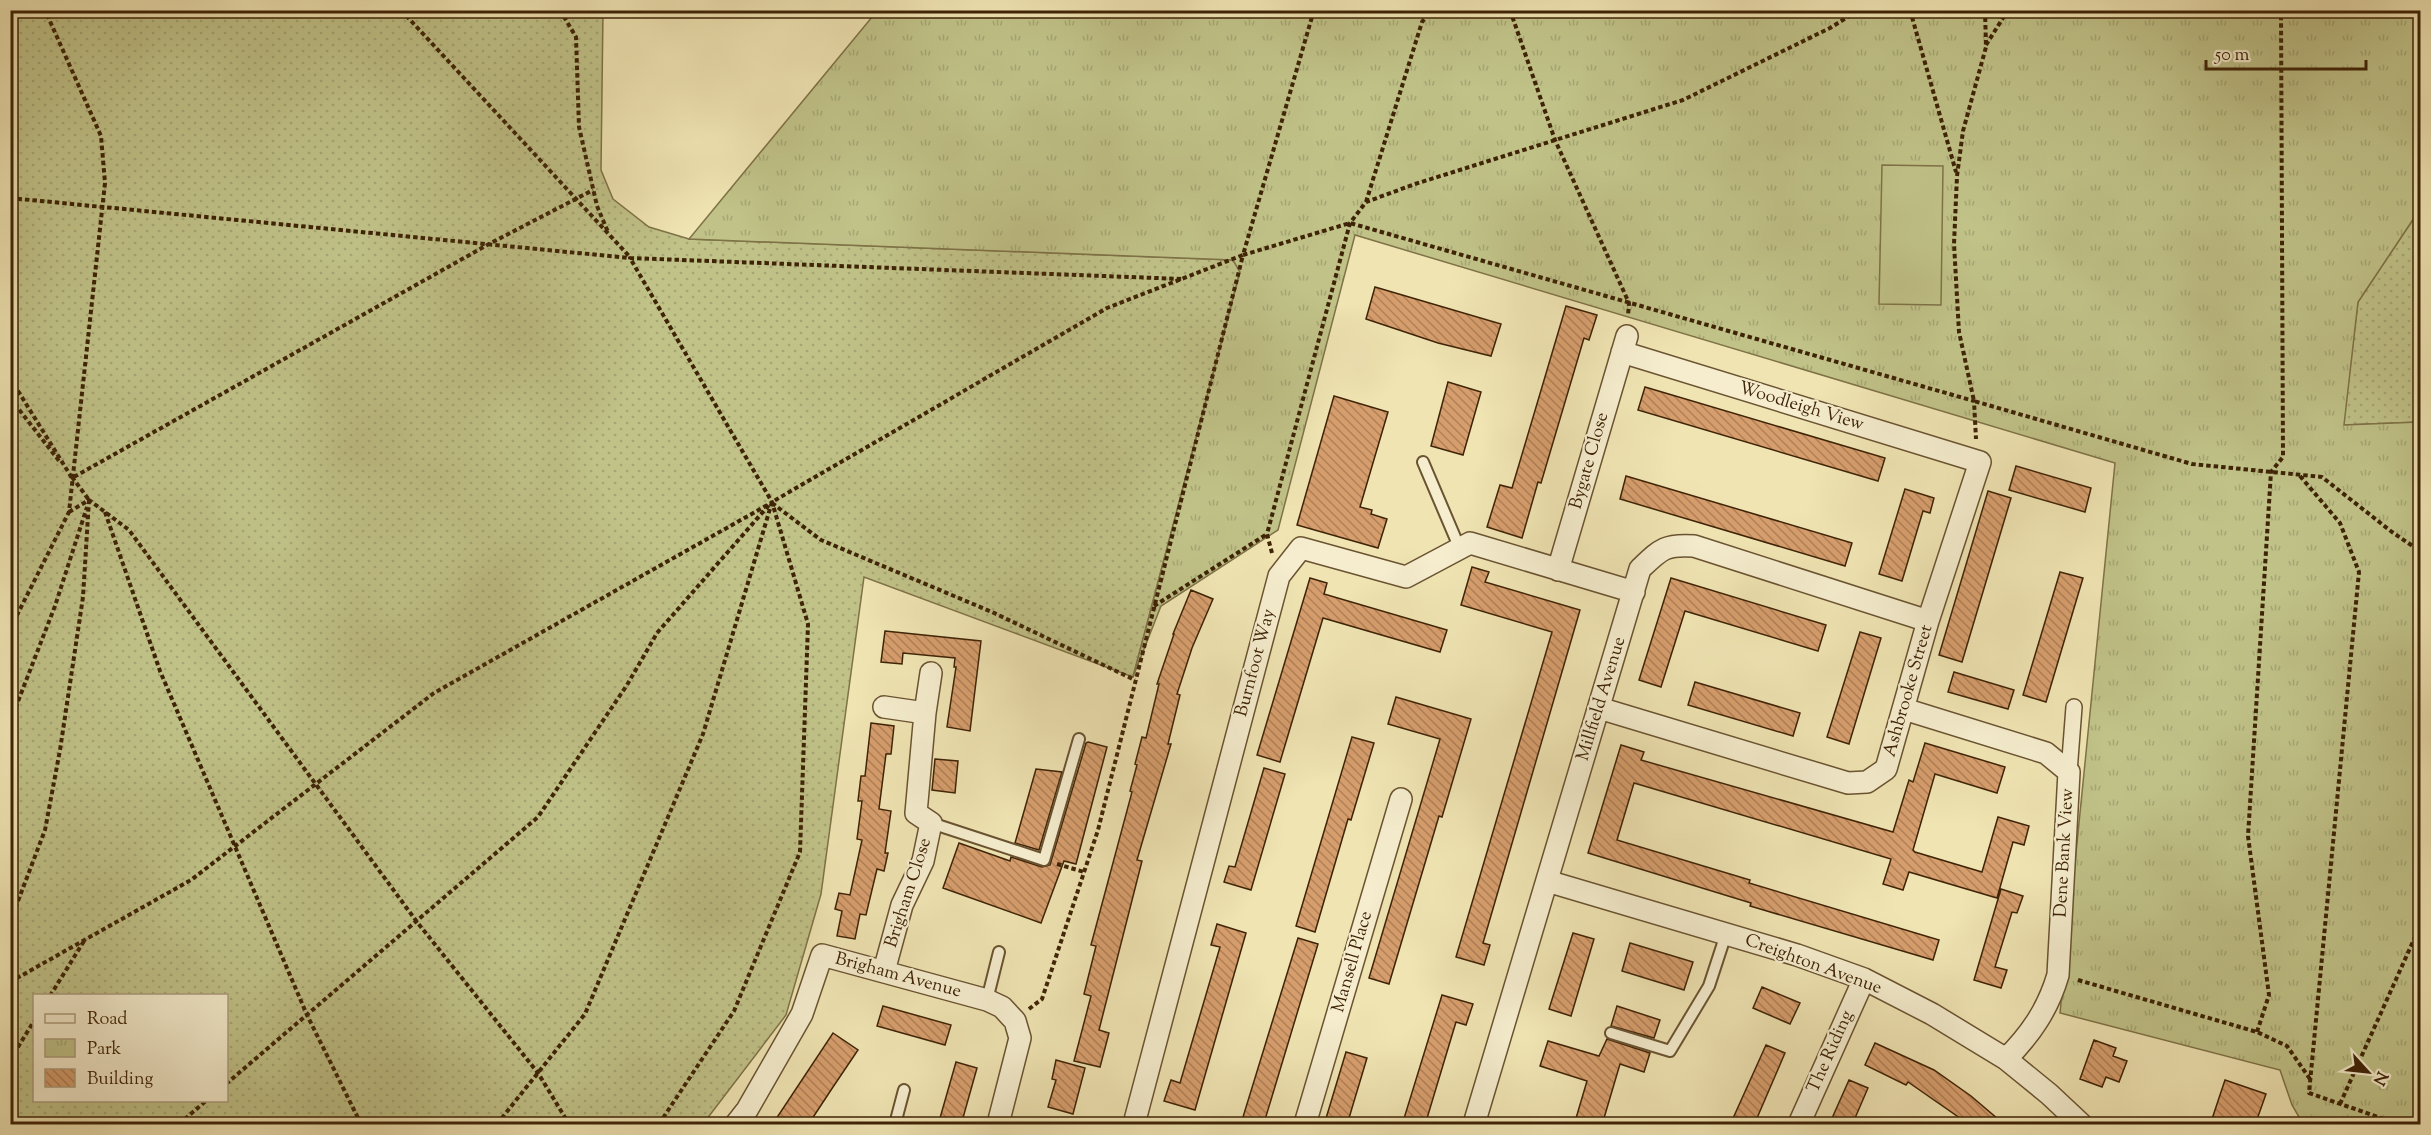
<svg xmlns="http://www.w3.org/2000/svg" width="2431" height="1135" viewBox="0 0 2431 1135" font-family="'Sorts Mill Goudy',serif">
  <defs>
    <pattern id="grass-dots" width="8" height="8" patternUnits="userSpaceOnUse" patternTransform="scale(1.5)"><rect width="8" height="8" fill="#c0c288"/><path d="M2 2h.1M6 6h.1" fill="none" stroke="#a6a674" stroke-width="1.8" stroke-linecap="round"/></pattern>
    <pattern id="park-tufts" width="24" height="20" patternUnits="userSpaceOnUse" patternTransform="scale(1.5)"><rect width="24" height="20" fill="#c0c288"/><path d="M3 7l-1-3M5 7V3M7 7l1-3M15 17l-1-3M17 17v-4M19 17l1-3" fill="none" stroke="#a6a674"/></pattern>
    <pattern id="building-back-hatch" width="6" height="6" patternUnits="userSpaceOnUse" patternTransform="scale(1.5)"><rect width="6" height="6" fill="#d79e6d"/><path d="M-1 5l2 2M0 0l6 6M5-1l2 2" fill="none" stroke="#b08058"/></pattern>
  </defs>
  <rect width="100%" height="100%" fill="#f0e4b3"/>
  <filter id="stains"><feTurbulence type="fractalNoise" baseFrequency=".00333" numOctaves="4"/><feColorMatrix values="0 0 0 0 .2 0 0 0 0 .09 0 0 0 0 .02 0 0 0 .5 -.17"/></filter>
  <radialGradient id="worn" r=".72"><stop offset=".6" stop-color="#630" stop-opacity="0"/><stop offset="1" stop-color="#630" stop-opacity=".3"/></radialGradient>
  <!-- grass -->
  <path fill="url(#grass-dots)" stroke="#7f7247" stroke-width="1.5" fill-rule="evenodd" d="M11,11H603L601,170L613,199L649,227L689,239L1233,260L1240,271L1133,677L864,577L821,894L786,1015L703,1124H11ZM34,996H226V1100H34Z
    M2420,209V422L2343,425L2358,302Z"/>
  <!-- park -->
  <path fill="url(#park-tufts)" stroke="#7f7247" stroke-width="1.5" d="M877,11H2420V209L2358,302L2344,425L2420,422V1124H2303L2292,1105L2280,1070L2060,1013L2115,463L1355,235L1278,530L1161,606L1133,677L1240,272L1233,260L689,239Z"/>
  <!-- pitch -->
  <path fill="#c0c288" stroke="#7f7247" stroke-width="1.5" d="M1882,165L1943,166L1941,305L1879,304Z"/>
  <!-- building -->
  <path fill="url(#building-back-hatch)" stroke="#3e2306" stroke-width="1.5" d="M1375,287L1501,324L1491,356L1438,343L1366,319Z
    M1566,306L1597,315L1589,340L1584,338L1541,483L1538,482L1522,538L1487,527L1500,485L1512,488Z
    M1448,382L1481,392L1463,455L1431,446Z
    M1645,387L1885,458L1878,481L1638,410Z
    M1334,396L1388,412L1360,507L1372,510L1371,514L1387,519L1378,548L1297,525Z
    M2016,466L2091,488L2085,512L2009,490Z
    M1626,476L1852,543L1845,566L1620,499Z
    M1905,489L1934,498L1930,513L1923,511L1902,581L1879,574Z
    M1988,491L2011,498L1962,662L1939,655Z
    M1472,567L1489,572L1485,582L1580,610L1483,943L1490,945L1484,965L1456,957L1552,632L1461,605Z
    M2060,572L2083,578L2046,702L2023,695Z
    M1310,578L1327,583L1324,594L1447,630L1440,652L1323,618L1280,762L1257,755Z
    M1671,578L1826,625L1818,651L1685,611L1661,687L1639,680Z
    M1191,590L1213,599L1192,648L1177,694L1180,695L1168,744H1171L1137,860L1142,861L1099,1030L1109,1033L1100,1067L1074,1061L1091,996L1084,994L1096,946L1091,945L1132,792L1130,791L1137,765L1135,764L1142,737L1146,738L1159,684H1157L1174,634H1173Z
    M885,631L981,641L970,731L947,727L956,667H954L955,658L903,653L902,664L881,662Z
    M1860,632L1881,638L1849,744L1827,737Z
    M1954,672L2014,690L2008,709L1948,692Z
    M1695,682L1800,713L1793,736L1688,705Z
    M1396,697L1471,719L1442,817L1439,816L1389,984L1369,978L1440,739L1388,724Z
    M871,723L894,726L891,754H886L879,809L891,811L885,853H888L884,871L877,869L866,915L860,914L855,939L837,936L842,911L835,909L839,893L850,895L862,840L857,839L862,801H858L861,776H865Z
    M1352,737L1374,743L1351,820L1348,819L1315,932L1296,926Z
    M1088,742L1107,747L1076,864L1064,861L1041,923L943,888L959,843L1010,861L1011,857L1042,867L1050,865L1086,743Z
    M1925,743L2005,767L1997,793L1935,774L1913,850L1915,852L1982,872L1998,817L2029,826L2024,845L2013,842L1997,898L1909,872L1903,890L1883,884L1891,859L1634,783L1617,840L1750,880L1749,883L1939,940L1933,960L1750,906L1751,903L1588,853L1621,745L1644,752L1641,760L1893,832L1909,780L1913,782Z
    M935,759L958,761L955,793L932,790Z
    M1264,768L1285,774L1251,890L1224,882L1229,866L1235,867Z
    M1036,769L1062,772L1039,850L1015,843Z
    M2001,889L2023,896L2017,913L2012,912L1995,967L2007,970L2001,988L1974,980Z
    M1217,924L1246,933L1195,1110L1164,1101L1171,1080L1180,1083L1220,947L1211,945Z
    M1573,933L1594,939L1571,1016L1549,1009Z
    M1298,938L1318,944L1264,1123L1243,1117Z
    M1630,943L1693,962L1684,990L1622,971Z
    M1762,987L1800,1003L1790,1024L1753,1008Z
    M1442,995L1473,1004L1466,1025L1456,1022L1425,1125H1402Z
    M883,1006L951,1025L945,1045L877,1026Z
    M1617,1006L1660,1020L1654,1038L1611,1026Z
    M833,1033L858,1050L833,1087L808,1125H772Z
    M1607,1039L1650,1053L1644,1072L1620,1064L1602,1125H1574L1587,1081L1540,1066L1548,1041L1599,1056Z
    M2094,1040L2116,1048L2113,1056L2127,1061L2119,1082L2106,1077L2102,1087L2080,1079Z
    M1875,1043L1934,1070L1971,1096L2005,1125H1970L1908,1082L1906,1085L1865,1065Z
    M1766,1045L1785,1053L1754,1125H1730Z
    M1346,1052L1367,1058L1352,1108L1347,1125H1324Z
    M1056,1060L1085,1068L1073,1114L1048,1107L1056,1080L1052,1079Z
    M956,1062L977,1068L961,1125H938Z
    M1849,1080L1868,1088L1852,1125H1829Z
    M2225,1080L2266,1094L2255,1125H2210Z"/>
  <g fill="none" stroke-linecap="round" stroke-linejoin="round">
    <!-- service casing -->
    <g stroke="#6a5331" stroke-width="14">
      <path id="service" d="M1423,462L1460,549
        M931,823L1044,860L1079,739
        M987,1000L999,952
        M1611,1033L1670,1051L1709,986L1726,934
        M895,1124L904,1090"/>
    </g>
    <!-- pedestrian casing -->
    <g stroke="#6a5331" stroke-width="18">
      <path id="pedestrian" d="M2069,772L2074,707"/>
    </g>
    <!-- minor casing -->
    <g stroke="#6a5331" stroke-width="24">
      <path id="minor" d="M1558,570L1627,336
        M884,707L925,713
        M1599,708L1848,783L1867,782L1886,769L1928,621L1980,462L1622,352
        M1904,709L2046,753L2069,772L2058,975C2048,1009 2031,1034 2006,1059
        M1547,881L1797,955L1864,979L1932,1014L2006,1059L2049,1094L2081,1124
        M884,971L902,905L923,861L931,823L916,813L925,713L931,673
        M736,1124L747,1110L802,1014L822,955L987,1000L1002,1007L1015,1021L1020,1038L998,1124
        M1134,1124L1279,576L1301,548L1406,577L1470,543L1634,592
        M1305,1124L1401,799
        M1474,1124L1640,569C1661,549 1665,544 1694,546L1928,621
        M1799,1124L1864,979"/>
    </g>
    <!-- path -->
    <path stroke="#3e2306" stroke-width="4" stroke-dasharray="4.5 3" stroke-linecap="butt" d="M401,10L630,257
      M560,10L576,37L579,127L597,206L608,232
      M1510,10L1555,140L1629,303L1628,316
      M1910,10L1956,172
      M1985,10L1986,47L1963,131L1957,176L1954,244L1959,332L1974,401L2192,464L2322,477L2392,532L2420,551
      M1986,45L2008,10
      M10,198L630,258
      M1366,202L1422,22L1431,10
      M10,378L72,478L489,244L593,190
      M10,398L60,462
      M2300,476L2340,523L2359,572L2309,1093L2398,1124
      M72,477L89,500
      M772,503L821,540L992,612L1135,680
      M69,512L89,500L129,530L417,922L538,1073L569,1124
      M105,512L160,671L307,1015L361,1124
      M1272,553L1267,534L1350,223L1366,202L1415,184L1683,100L1830,28L1859,10
      M1154,606L1267,534
      M10,629L69,512L105,183L101,136L45,10
      M10,722L55,606L87,507
      M1057,864L1084,872
      M10,922L45,830L60,750L83,597L89,500
      M2078,980L2257,1032L2287,1046L2310,1079
      M10,982L191,880L434,693L771,503
      M50,996L84,941
      M1029,1009L1042,999L1098,830L1243,255L1350,223L1974,401L1976,439
      M2257,1032L2269,995L2248,836L2271,472L2283,457L2281,10
      M10,1060L34,1021
      M226,1084L538,817L627,685L657,633L769,505
      M2340,1104L2420,926
      M179,1124L207,1100
      M497,1124L585,1014L703,734L772,502L1107,308L1243,255L1314,10
      M659,1124L734,1011L800,852L808,624L772,502L630,258L1182,279"/>
    <!-- service -->
    <use href="#service" stroke="#f5edce" stroke-width="10"/>
    <!-- pedestrian -->
    <use href="#pedestrian" stroke="#f5edce" stroke-width="15"/>
    <!-- minor -->
    <use href="#minor" stroke="#f5edce" stroke-width="21"/>
  </g>
  <g text-anchor="middle" dominant-baseline="central" stroke-width="4.5" stroke-linejoin="round" paint-order="stroke">
    <!-- street labels -->
    <g font-size="18" fill="#3e2306" stroke="#f5edce">
      <text transform="translate(1801 407) rotate(17)">Woodleigh View</text>
      <text transform="translate(1590 461) rotate(-74)">Bygate Close</text>
      <text transform="translate(1256 663) rotate(-75)">Burnfoot Way</text>
      <text transform="translate(1909 691) rotate(-74)">Ashbrooke Street</text>
      <text transform="translate(1602 699) rotate(-73)">Millfield Avenue</text>
      <text transform="translate(2065 853) rotate(-87)">Dene Bank View</text>
      <text transform="translate(909 893) rotate(-72)">Brigham Close</text>
      <text transform="translate(1353 962) rotate(-74)">Mansell Place</text>
      <text transform="translate(1813 965) rotate(20)">Creighton Avenue</text>
      <text transform="translate(898 976) rotate(15)">Brigham Avenue</text>
      <text transform="translate(1831 1052) rotate(-66)">The Riding</text>
    </g>
  </g>
  <!-- margin -->
  <rect width="2431" height="1135" fill="none" stroke="#f0e4b3" stroke-width="36"/>
  <rect x="12" y="12" width="2407" height="1111" fill="none" stroke="#3e2306" stroke-width="3"/>
  <rect x="18" y="18" width="2395" height="1099" fill="none" stroke="#3e2306" stroke-width="1.5"/>
  <!-- legend -->
  <rect x="33" y="994" width="195" height="108" fill="#f5edce" stroke="#ac9c7e" stroke-width="1.5"/>
  <rect x="45" y="1014" width="30" height="9" fill="#f5edce" stroke="#ac9c7e" stroke-width="1.5"/>
  <text x="87" y="1024" font-size="18" fill="#3e2306">Road</text>
  <rect x="45" y="1039" width="30" height="18" fill="url(#park-tufts)" stroke="#ac9c7e" stroke-width="1.5"/>
  <text x="87" y="1054" font-size="18" fill="#3e2306">Park</text>
  <rect x="45" y="1069" width="30" height="18" fill="url(#building-back-hatch)" stroke="#ac9c7e" stroke-width="1.5"/>
  <text x="87" y="1084" font-size="18" fill="#3e2306">Building</text>
  <!-- north arrow -->
  <g transform="translate(2368 1072) rotate(117)" stroke="#f5edce" stroke-width="4.5" paint-order="stroke">
  <path d="M0-4.5L10 22L0 15L-10 22Z" fill="#3e2306"/>
  <text y="-9" font-size="16" font-weight="bold" text-anchor="middle" fill="#3e2306">N</text>
  </g>
  <!-- scale -->
  <path d="M2206 60v9h160v-9" fill="none" stroke="#3e2306" stroke-width="3"/>
  <text x="2215" y="60" font-size="18" fill="#3e2306" stroke="#f5edce" stroke-width="4.5" paint-order="stroke">50 m</text>
  <rect width="100%" height="100%" filter="url(#stains)"/>
  <rect width="100%" height="100%" fill="url(#worn)"/>
</svg>
